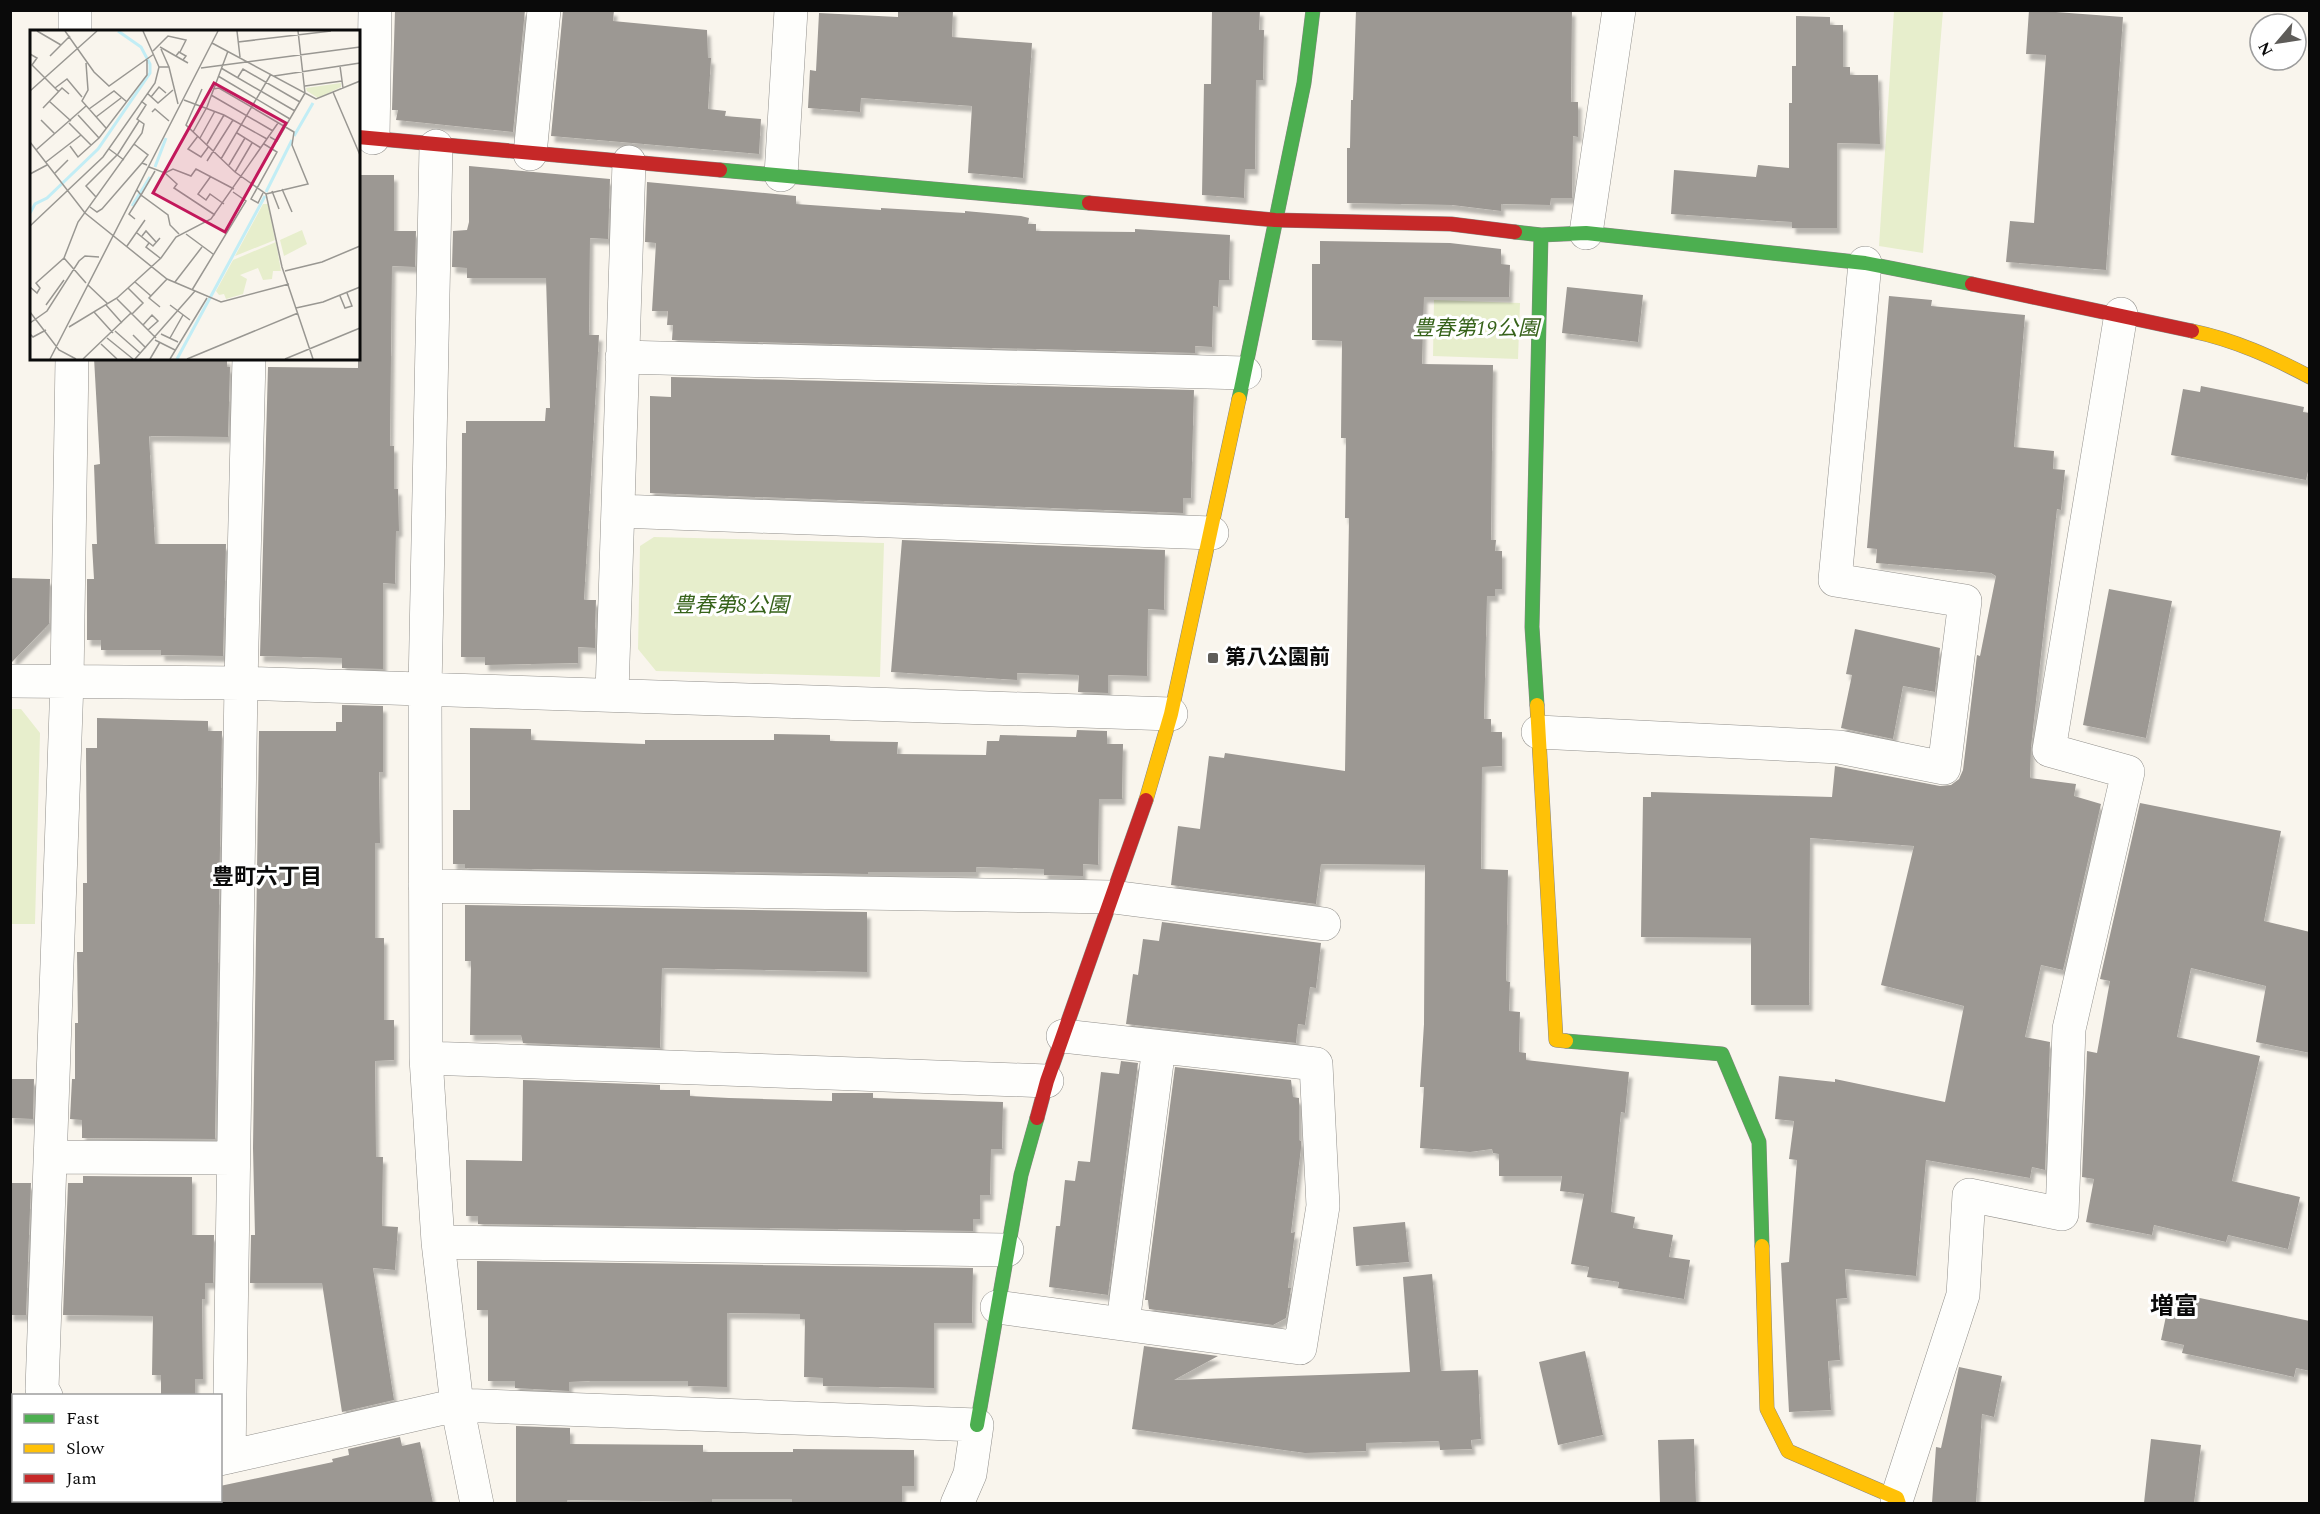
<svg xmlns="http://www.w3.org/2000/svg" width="2320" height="1514" viewBox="0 0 2320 1514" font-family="Spectral,'Noto Sans JP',serif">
  <defs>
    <filter id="shadow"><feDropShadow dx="3.5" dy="6" stdDeviation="1.5" flood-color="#0004"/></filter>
  </defs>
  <rect width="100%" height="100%" fill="#f9f5ed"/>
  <!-- green -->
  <path fill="#e7eecc" d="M1894,11H1943L1923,253L1879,246Z
    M1434,300L1520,303L1518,359L1433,356Z
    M654,537L884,543L880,677L656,671L638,649L640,546Z
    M10,709H21L40,733L35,924H11Z"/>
  <!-- building -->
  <path fill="#9c9893" filter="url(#shadow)" d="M395,10H525L513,132L396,120L398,110H392Z
    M563,10H614L613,21L707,30L708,58H711L708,109L726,111L725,116L761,119L759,154L551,136Z
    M898,10H953L952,37L1032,43L1023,178L968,173L972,106L861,98L860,112L808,108L810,70L816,71L819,13L898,17Z
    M1212,10H1260L1259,30H1264L1263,80H1256L1255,169H1245L1244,198L1202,195L1204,84H1211Z
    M1356,10H1572L1571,102H1578V137L1573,136L1572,198H1551L1550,205L1501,204V211L1452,205L1347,203V148H1350L1351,100H1353Z
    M2029,10L2123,17L2106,270L2006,262L2010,221L2034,223L2046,55L2026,54Z
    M1796,16L1830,17V25H1843V67H1850V75H1878L1880,144L1837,143V228H1792V222L1671,214L1674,170L1756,177L1758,165L1789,168V103H1792V66H1796Z
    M469,166L610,179L608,239L590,238L589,335H599L584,600H596L595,629V648L578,647V663L485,665V657H461L462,433H466V421H545L546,408H550L546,278H467V268L452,267L453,231L467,230L469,222Z
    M358,175H394V231H416L415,267L392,266L390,446H394V489H398L399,531H396L395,584L383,583V669L342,668V658L260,656L268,367L358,368Z
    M647,182L796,196V204L881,210V208L965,213V211L1021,216L1029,218L1028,224H1036V231L1135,232V229L1230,235L1229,280H1219L1218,307L1213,306L1212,347L1195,346V353L672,340L673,325H667L668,311H652L656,243L645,242Z
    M1320,241L1450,243L1501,249V264L1510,265L1509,297H1424L1422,364L1493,365L1491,540H1496L1495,551H1502V589H1495V596H1487L1484,719H1491V732H1502V766L1482,767L1481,869L1508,870L1506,981L1510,982L1509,1011L1520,1012L1519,1052L1526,1053V1060L1629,1072L1625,1113L1621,1112L1611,1212L1635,1217L1633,1228L1673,1235L1669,1257L1690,1260L1684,1299L1618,1288L1619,1282L1587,1277L1589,1267L1571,1264L1584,1194L1560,1191L1562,1176H1499V1154L1493,1153L1492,1149L1470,1152L1420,1148L1424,1087H1420L1424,1024L1425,865L1321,864L1316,904L1171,885L1178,826L1200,829L1209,756L1224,758L1225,753L1345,771L1349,518H1345L1346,438H1341L1342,341L1312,340V264H1320Z
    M1567,287L1643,295L1638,342L1562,333Z
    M1889,296L1932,300L1931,306L2025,315L2014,447L2054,451L2053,469L2065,470L2061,510L2057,509L2031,747L2030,778L2076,784L2074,796L2101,804L2063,970L2041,965L2025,1037L2050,1042L2045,1170L2032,1167L2030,1178L1926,1160L1916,1276L1845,1269L1847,1298L1836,1299L1840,1360L1828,1361L1831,1410L1789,1412L1781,1263L1789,1262L1797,1160L1789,1159L1794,1121L1775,1119L1779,1076L1835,1082V1079L1945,1102L1964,1006L1881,985L1914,846L1810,838L1809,1005H1751V938L1641,937L1643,797H1651V792L1832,797L1835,766L1940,786L1951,785L1959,779L1963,770L1977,655L1980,656L1996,576L1991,573L1876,563L1877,549L1867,548Z
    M94,358H227V367H230L228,437L149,436L155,544H226L223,656L161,655V650H101V640H87V579H94L92,544H97L94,465L100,464Z
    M671,377L1194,390L1191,498H1183V513L650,493V396L671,397Z
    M2201,386L2304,407L2303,412L2310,413V463L2306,480L2171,455L2183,389L2200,392Z
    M902,540L1165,550L1164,610L1148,609L1147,676L1108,675V693L1078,692L1079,675L1017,673V680L891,672Z
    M10,578L50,579L49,624L12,662Z
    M2109,589L2172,601L2146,738L2083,725Z
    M1855,629L1940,648L1935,692L1903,686L1893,739L1841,728L1852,675L1846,674Z
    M342,705L383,706V772H379L380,843H375V938H384V1020H394V1060L375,1061L376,1157H383L382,1226L398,1227L395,1270L373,1268L394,1400L342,1412L322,1283H250L251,1235H255L253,1148L259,731H336V722H342Z
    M97,718L208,721V731H222L215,1139L82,1138V1120L70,1119L72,1079H75V1023H78L77,952H83V883H87L86,748H97Z
    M470,728L531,729V740L645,744V740H774V734L830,735V741L898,742L897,754L986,755L987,741H999L1000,735L1076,737L1077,730L1107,731V744H1123L1122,799H1099L1098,865L1083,864V876L1044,875V869L976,867V872H868V874L465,868V864H453V810H470Z
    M2140,803L2281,831L2264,921L2310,932V1053L2256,1042L2266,986L2191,968L2177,1037L2260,1056L2232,1181L2300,1197L2288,1249L2228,1235L2226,1242L2154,1225L2152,1235L2086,1222L2094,1179L2082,1177L2087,1051L2097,1053L2110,981L2100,979Z
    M465,905L867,912V972L662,968L660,1048L523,1043L521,1035H470L471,961H465Z
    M1162,922L1321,943L1316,988L1310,987L1305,1025L1298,1024L1296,1043L1126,1024L1133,974L1138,975L1143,939L1159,941Z
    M1121,1061L1138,1063L1108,1295L1049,1287L1056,1226H1060L1065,1180L1075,1181L1078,1161L1090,1162L1101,1072L1119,1074Z
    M1175,1067L1291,1080L1293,1097L1299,1098V1140L1301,1141V1148L1291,1233L1295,1232L1288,1288H1291L1286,1318L1273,1325L1149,1309L1148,1300H1145Z
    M10,1079H34L33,1119L10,1118Z
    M523,1080L660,1085V1090H690V1096L729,1098L832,1101V1093H873V1098L1003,1102L1002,1149H991L990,1195H980V1219H973V1231L478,1224V1216H466V1160L522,1161Z
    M83,1176L192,1177V1235H214L213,1283H205V1299H202L203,1379H195V1395H161V1375H152L153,1316L63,1315L68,1183H83Z
    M10,1183H31L26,1315H10Z
    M1405,1222L1409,1262L1356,1266L1353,1227Z
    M477,1261L973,1268L972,1323H934V1388L823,1386V1378L804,1377L805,1319H800V1314L727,1313V1387L688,1386V1381H590L569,1382V1391L515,1388V1381H488V1310H477Z
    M1432,1274L1441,1371L1478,1370L1481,1439L1471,1440L1472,1449L1440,1450L1439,1441L1366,1443V1451L1305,1453L1132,1429L1144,1346L1218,1356L1174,1380L1410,1372L1403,1277Z
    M2171,1292L2310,1321V1371L2296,1368L2294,1377L2182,1353L2184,1345L2161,1340Z
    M1585,1351L1603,1435L1558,1445L1539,1362Z
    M1959,1367L2002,1376L1994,1417L1982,1414L1976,1503H1932L1936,1447L1941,1448Z
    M516,1426L570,1428V1444L703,1445V1452H793V1449L914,1450V1486H902V1503H792V1499H712V1502L567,1500V1503H516Z
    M400,1437L402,1446L420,1442L433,1503H211L210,1500H220V1486L333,1462L332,1459L349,1455L348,1449Z
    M1694,1439L1696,1503H1660L1658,1440Z
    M2151,1439L2201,1445L2194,1503H2144Z"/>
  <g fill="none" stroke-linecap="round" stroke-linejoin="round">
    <!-- street casing -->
    <g stroke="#92908c" stroke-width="34">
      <path id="street" d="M75,10V32
        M373,138L375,10
        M436,146L425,689L426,1058L438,1242L457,1405L477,1504
        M530,154L544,10
        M781,175L791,10
        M1586,233L1619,10
        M622,357L1245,373
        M618,511L1212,533
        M10,681L241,683L1171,714
        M612,693L629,162
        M1538,732L1839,747L1944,768L1965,601L1835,580L1865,263
        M425,886L1113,897L1324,924
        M426,1058L1047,1081
        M51,1157L233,1158
        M438,1242L1007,1250
        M997,1307L1300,1348L1323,1206L1316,1064L1063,1036
        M1123,1323L1159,1047
        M46,1396L42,1389L67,681L72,358
        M229,1457L241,683L249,358
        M220,1459L457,1405L977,1425L970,1474L957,1504
        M10,1495H14
        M1897,1498L1963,1295L1969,1195L2062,1214L2069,1029L2128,772L2049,750L2121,314
        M141,1500L142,1504"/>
    </g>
    <!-- fast casing -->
    <g stroke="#888683" stroke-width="15">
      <path id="fast" d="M720,170L1089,203
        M1515,232L1541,235L1586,233L1865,263L1972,284
        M1239,399L1304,83L1313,10
        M1537,705L1532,627L1541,235
        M1566,1041L1722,1054L1759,1142L1762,1246
        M977,1425L1021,1175L1037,1118"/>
    </g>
    <!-- slow casing -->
    <g stroke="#888683" stroke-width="15">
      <path id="slow" d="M2192,331C2235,340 2272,357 2310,377
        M1537,705L1556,1040L1566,1041
        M1146,800L1171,714L1239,399
        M1762,1246L1767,1409L1788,1451L1897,1498L1899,1504"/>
    </g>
    <!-- jam casing -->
    <g stroke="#888683" stroke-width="15">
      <path id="jam" d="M358,137L720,170
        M1089,203L1275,220L1451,224L1515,232
        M1972,284L2192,331
        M1037,1118L1047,1081L1146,800"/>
    </g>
    <!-- street -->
    <use href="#street" stroke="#fefefc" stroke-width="33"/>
    <!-- fast -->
    <use href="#fast" stroke="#4caf50" stroke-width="14"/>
    <!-- slow -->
    <use href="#slow" stroke="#ffc107" stroke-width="14"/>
    <!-- jam -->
    <use href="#jam" stroke="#c62828" stroke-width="14"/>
  </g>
  <!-- markers -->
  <rect fill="#5e5c59" stroke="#fff" stroke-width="2" x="1207" y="652" width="12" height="12" rx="3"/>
  <g text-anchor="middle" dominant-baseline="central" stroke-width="6" stroke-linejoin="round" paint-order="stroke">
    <!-- park labels -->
    <g font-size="21" font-style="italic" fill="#36621a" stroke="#fff">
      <text x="1476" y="329">豊春第19公園</text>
      <text x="731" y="606">豊春第8公園</text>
    </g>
    <!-- poi labels -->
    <g font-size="21" font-weight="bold" fill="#0a0a0a" stroke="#fff" text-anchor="start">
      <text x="1225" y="658">第八公園前</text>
    </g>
    <!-- neighbourhood labels -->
    <g font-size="22" font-weight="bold" fill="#0a0a0a" stroke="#fff">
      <text x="267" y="877">豊町六丁目</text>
    </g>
    <!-- quarter labels -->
    <g font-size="24" font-weight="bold" fill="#0a0a0a" stroke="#fff">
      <text x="2174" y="1307">増富</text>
    </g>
  </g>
  <!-- overview -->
  <g transform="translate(30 30)">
    <rect width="330" height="330" fill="#f9f5ed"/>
    <path d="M311,53V57L288,68L277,61L276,58ZM233,174H238L245,210L205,226ZM272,200L277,214L254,226L250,210ZM246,212L251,241H243L242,249L233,250L228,238L210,245L217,249L213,264L196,269L194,264L189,265L186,261L203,230Z" fill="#e7eecc"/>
    <path fill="none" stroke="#c2edf5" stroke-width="3" d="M264,106L283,73M125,137L136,108M236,162L262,110M102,176L120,147M0,183L5,174L17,168L68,119L120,43V34L111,17L88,1M147,329L235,166"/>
    <path fill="none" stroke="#999792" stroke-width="1.5" d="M7,1L31,15M35,1L64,42L79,56L124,24M207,1L210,27M208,12L301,1M182,13L286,69L330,51M130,17L158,33M131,19L139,37M123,21L138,6L156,10L150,22M0,24L7,28L2,35L29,62M20,26L40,6M146,26L149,22L156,26L153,30M56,33L58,60L52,71L76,98M310,36L313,58M129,37H139L148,74M171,38L330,17M191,38L265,81M188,46L260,89M244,46L330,33M208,47L213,39L270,72M275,56L312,51M25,58L37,49L52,67M172,59L156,95L205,142L236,164L252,237L283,329M183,59L189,58L264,102L262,115L278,154L236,164M0,61L67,1M303,62L330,125M117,63L128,73L143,60M181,65L243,101M121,67L129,57L136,63M154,70L194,85L237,109M19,71L41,91M13,78L32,58L39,64M59,79L84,61L97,72M122,82L125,79L139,91M48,85L69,108M66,87L91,68M11,90L25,104M39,93L61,115M163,102L177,77L198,21M207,103L231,118M168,106L158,119L171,127L179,116M240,107L247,111L275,63L268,1M170,108L185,81M0,112L55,183L137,249L191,272L259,254M104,114L118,125L112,133M177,114L194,85M40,116L48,127L69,108L117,45V30M79,119L94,130M6,120L56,76M191,129L241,44M177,131L203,90M16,132L51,105M199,135L215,108M119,137L135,143L143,139L161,146L166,139L204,159M125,141L111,165L138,185L140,195L149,204M205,142L222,113M25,143L38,130M135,143L147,154L144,158L185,185M0,144L17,135M181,146L168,164L176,170L180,164L194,174M252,159L262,182M242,161L249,179M233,163L228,173L221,169L247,122L234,114M66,167L56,156L88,124L109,91M60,177L67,182L72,179L112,133L117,135M105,189L99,184L111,165L107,160M0,196L73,127L125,53L129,37L113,1M107,203L123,216L130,208M156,204L183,224M112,206L116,201L126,212M119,213L116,217L130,228M97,216L115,190M34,228L56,253M255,241L292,232L330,216M105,252L121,266M145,252L172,217M58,255L78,274M0,257L7,263L10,258L6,253L34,228L48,192L112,103L114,94L107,89L116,75L111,71M98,258L113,273L102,284M162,260L216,171L203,162M310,266L315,278L322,276L317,263M87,269L126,308M16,275L34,250M76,275L92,293M140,275L160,290M130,277L119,268L137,249M266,278L293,272L330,257M0,282L29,320L46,329M64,282L83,303M0,293L17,281L49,231L55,226L69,227M113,295L122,285L128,291L118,300M39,297L87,268L131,228L146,207L181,189L248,93M85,301L110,323M0,304L3,307L16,300M131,304L148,312M103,305L116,318M77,308L103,329M140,308L153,285M125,310L145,320M71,314L87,329M20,329L188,1M53,329L101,283M105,329L165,261M120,329L130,312M140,329L177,268M157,329L268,283M255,329L330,298"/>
    <path fill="#c2185b" fill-opacity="0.15" stroke="#c2185b" stroke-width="3" d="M184,53L256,93L195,202L123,163Z"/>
    <rect width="330" height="330" fill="none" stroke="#0a0a0a" stroke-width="3"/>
  </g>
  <!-- border -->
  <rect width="2320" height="1514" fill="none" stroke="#0a0a0a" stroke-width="24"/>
  <!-- legend -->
  <rect x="12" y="1394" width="210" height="108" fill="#ffffff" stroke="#9d9d9d" stroke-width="1.5"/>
  <rect x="24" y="1414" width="30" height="9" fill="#4caf50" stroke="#9d9d9d" stroke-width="1.5"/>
  <text x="66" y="1424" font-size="18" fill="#0a0a0a">Fast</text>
  <rect x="24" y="1444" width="30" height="9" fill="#ffc107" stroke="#9d9d9d" stroke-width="1.5"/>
  <text x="66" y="1454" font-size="18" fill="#0a0a0a">Slow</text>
  <rect x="24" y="1474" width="30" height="9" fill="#c62828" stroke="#9d9d9d" stroke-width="1.5"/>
  <text x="66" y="1484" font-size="18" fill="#0a0a0a">Jam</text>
  <!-- north arrow -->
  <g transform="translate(2278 42) rotate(241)"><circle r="28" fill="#ffffff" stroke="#9d9d9d" stroke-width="1.5"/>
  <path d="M0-4.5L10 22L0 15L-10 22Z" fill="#5e5c59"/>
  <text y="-9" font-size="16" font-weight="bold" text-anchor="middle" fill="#0a0a0a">N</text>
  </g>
</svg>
